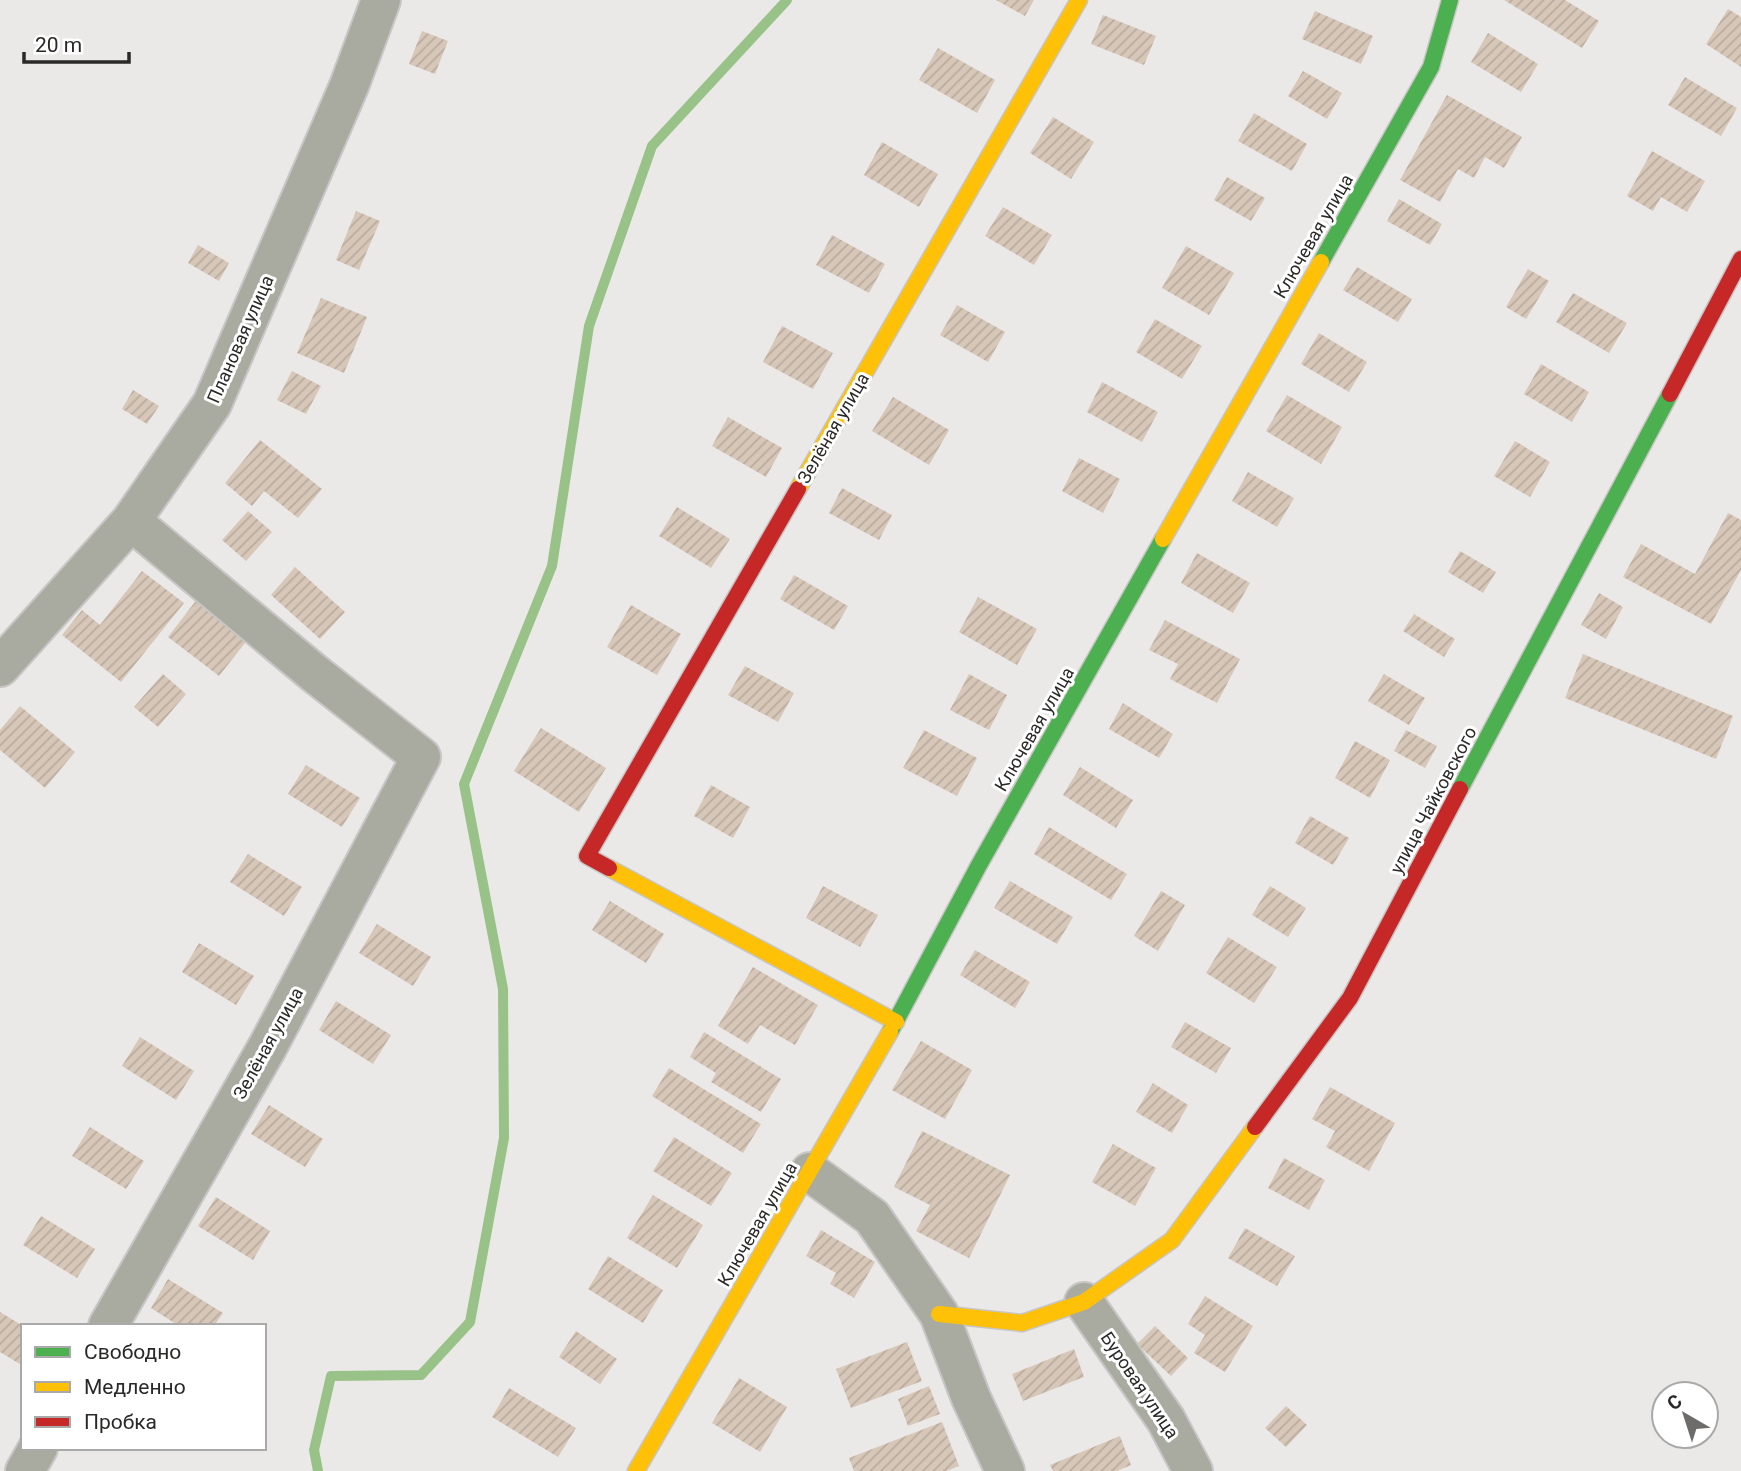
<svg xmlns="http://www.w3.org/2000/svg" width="1741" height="1471" viewBox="0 0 1741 1471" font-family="Roboto,sans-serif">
  <defs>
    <pattern id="building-hatch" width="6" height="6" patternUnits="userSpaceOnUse" patternTransform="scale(1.75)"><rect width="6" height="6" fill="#d7c7b8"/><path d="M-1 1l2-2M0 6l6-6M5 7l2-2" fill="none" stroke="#b9ab9e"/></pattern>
  </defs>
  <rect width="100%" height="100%" fill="#ebe9e7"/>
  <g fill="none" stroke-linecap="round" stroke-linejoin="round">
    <!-- stream -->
    <path stroke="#98c288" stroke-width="10" d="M318,1471L314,1450L331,1376L421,1375L470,1322L504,1138L503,989L464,784L552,566L589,326L652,146L787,0"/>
  </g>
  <!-- building -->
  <path fill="url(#building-hatch)" d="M996,0H1034L1025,16Z
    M1504,0H1565L1599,21L1582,48Z
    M1728,9L1741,17V67L1706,44Z
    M1315,11L1373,36L1361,64L1302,39Z
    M1103,15L1156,36L1144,65L1091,44Z
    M422,31L448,41L435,74L409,64Z
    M1488,33L1538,64L1521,92L1471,62Z
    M938,48L995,80L977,113L919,80Z
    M1303,71L1342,93L1327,119L1288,96Z
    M1685,77L1737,108L1721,136L1668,105Z
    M1447,95L1522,137L1504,168L1485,157L1474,178L1458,169L1440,202L1400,180Z
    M1254,113L1307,144L1292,171L1238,141Z
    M1053,117L1094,142L1071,179L1030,153Z
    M882,142L938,174L919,207L864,175Z
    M1652,151L1705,181L1687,212L1661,197L1653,211L1627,196Z
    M1227,177L1265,198L1251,221L1214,200Z
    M1399,199L1442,224L1430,245L1387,221Z
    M1003,207L1052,235L1034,265L985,236Z
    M356,211L380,221L359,270L336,260Z
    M832,235L885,264L869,293L816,265Z
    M198,245L229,263L219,281L188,263Z
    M1186,246L1234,273L1209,315L1162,288Z
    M1357,267L1412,299L1398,322L1343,290Z
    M1528,269L1549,281L1526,319L1506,307Z
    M1573,293L1627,323L1609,353L1556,322Z
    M321,298L367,317L344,373L297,353Z
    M957,305L1005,332L988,362L940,335Z
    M1155,319L1202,346L1182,379L1136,352Z
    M782,326L833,353L813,389L763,362Z
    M1319,333L1367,362L1349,392L1301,364Z
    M1541,364L1589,392L1572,422L1524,394Z
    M292,371L321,386L306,414L277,400Z
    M1102,382L1158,412L1142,442L1087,412Z
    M133,390L159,406L147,424L122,409Z
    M1287,395L1342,427L1321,464L1266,431Z
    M893,397L949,430L929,465L872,431Z
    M728,417L782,448L766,477L712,446Z
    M260,440L322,489L298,518L264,491L252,506L225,483Z
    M1515,441L1550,462L1530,497L1494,476Z
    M1079,458L1120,479L1103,513L1062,491Z
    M1248,472L1294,498L1277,527L1232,501Z
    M842,488L892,515L879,540L829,513Z
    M677,507L730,539L711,568L659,536Z
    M248,511L272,532L246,561L222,540Z
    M1728,513L1741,520V570L1711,624L1623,577L1641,544L1695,574Z
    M1460,551L1496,572L1483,593L1448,572Z
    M1197,553L1250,583L1233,613L1181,583Z
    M295,567L345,612L320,639L271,595Z
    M142,571L184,603L121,682L62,635L82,610L100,625Z
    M794,575L848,606L834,630L780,599Z
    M1599,593L1623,607L1606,639L1581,625Z
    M978,597L1037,629L1017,665L959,632Z
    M198,598L249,638L219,676L168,637Z
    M631,605L681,634L657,675L607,647Z
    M1414,614L1455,639L1444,657L1403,631Z
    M1165,620L1240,659L1217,703L1170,679L1178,664L1149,650Z
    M1583,654L1733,716L1716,759L1565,698Z
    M745,666L794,693L778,722L728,695Z
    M163,674L186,694L158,727L134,707Z
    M969,674L1007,695L989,730L950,710Z
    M1384,674L1425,698L1409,725L1368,701Z
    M1123,703L1173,734L1159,758L1109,729Z
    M20,706L75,752L45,788L0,750V730Z
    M541,728L606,768L579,812L514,771Z
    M924,730L977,758L957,796L903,768Z
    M1406,730L1437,746L1425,768L1394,751Z
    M1355,741L1390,760L1370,798L1335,778Z
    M306,765L360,798L342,827L288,794Z
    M1080,767L1133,800L1116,828L1063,795Z
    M711,785L750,807L733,838L694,816Z
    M1310,816L1349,838L1333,865L1295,843Z
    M1049,827L1127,874L1111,900L1034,854Z
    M248,854L302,887L284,916L230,882Z
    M1010,881L1073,917L1057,944L994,908Z
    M823,886L878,915L860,947L806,918Z
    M1270,886L1306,908L1288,937L1252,915Z
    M1161,891L1185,905L1158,951L1134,936Z
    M610,901L664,934L646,963L592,930Z
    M377,924L431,957L413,986L359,953Z
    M1228,937L1277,967L1254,1003L1206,973Z
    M199,943L254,976L236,1005L182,972Z
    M975,950L1030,982L1015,1008L960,975Z
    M753,967L818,1005L795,1045L760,1025L748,1044L718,1026Z
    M336,1001L391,1035L373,1064L319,1030Z
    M1185,1022L1231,1048L1216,1073L1171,1047Z
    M704,1032L781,1079L761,1112L711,1082L716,1073L690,1057Z
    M140,1037L194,1071L176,1100L122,1066Z
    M921,1041L972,1070L945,1119L892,1090Z
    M669,1068L761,1124L743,1153L652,1096Z
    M1153,1083L1188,1105L1172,1133L1136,1112Z
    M1330,1087L1395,1123L1369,1171L1326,1147L1335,1131L1312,1119Z
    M269,1105L323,1139L305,1167L251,1134Z
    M90,1127L144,1161L126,1189L72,1156Z
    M922,1131L1010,1175L969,1258L916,1231L930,1205L894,1187Z
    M674,1137L732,1173L711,1206L653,1171Z
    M1113,1144L1156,1168L1135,1206L1092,1182Z
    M1284,1158L1325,1180L1309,1210L1268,1188Z
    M653,1195L703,1225L677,1268L627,1238Z
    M216,1197L270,1231L253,1260L198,1226Z
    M41,1216L95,1249L77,1278L23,1245Z
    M1245,1228L1295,1256L1277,1286L1228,1258Z
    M821,1230L875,1262L854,1298L830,1284L836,1273L806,1256Z
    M608,1256L663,1290L643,1323L588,1289Z
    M168,1279L223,1313L214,1326H179L151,1308Z
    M1205,1296L1253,1326L1225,1372L1194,1353L1205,1335L1188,1324Z
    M0,1312L23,1326V1366L0,1352Z
    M1155,1326L1188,1358L1171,1376L1137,1344Z
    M576,1331L617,1359L600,1384L559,1357Z
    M907,1342L922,1381L851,1408L836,1369Z
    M1074,1349L1084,1377L1023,1401L1012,1374Z
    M739,1378L787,1407L760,1452L712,1423Z
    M929,1386L940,1414L908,1426L898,1399Z
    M509,1388L576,1428L558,1457L492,1417Z
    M1286,1406L1307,1425L1286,1447L1265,1428Z
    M942,1422L959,1466L947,1471H854L849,1458Z
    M1120,1436L1131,1465L1117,1471H1053L1050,1465Z"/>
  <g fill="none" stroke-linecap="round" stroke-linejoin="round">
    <!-- street casing -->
    <g stroke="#c7c6c5" stroke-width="42">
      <path id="street" d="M0,667L131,521L212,404L349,86L381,0
        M810,1172L872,1217L939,1314L971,1398L1005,1471
        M1084,1302L1166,1420L1193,1471
        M108,1326L268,1046L421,757L314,673L131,521
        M25,1471L38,1448"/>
    </g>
    <!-- fast casing -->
    <g stroke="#c7c6c5" stroke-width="19">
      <path id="fast" d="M1321,262L1431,67L1450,0
        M1460,789L1670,394
        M890,1032L979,865L1163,539"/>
    </g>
    <!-- slow casing -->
    <g stroke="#c7c6c5" stroke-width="19">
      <path id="slow" d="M798,489L1079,0
        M1163,539L1321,262
        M609,868L896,1022
        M939,1314L1022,1323L1084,1302L1172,1240L1255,1127
        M636,1471L890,1032"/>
    </g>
    <!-- jam casing -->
    <g stroke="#c7c6c5" stroke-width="19">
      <path id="jam" d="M1670,394L1741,259
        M609,868L587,856L798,489
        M1255,1127L1350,998L1460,789"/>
    </g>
    <!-- street -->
    <use href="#street" stroke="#aaaba0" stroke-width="38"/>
    <!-- fast -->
    <use href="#fast" stroke="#4caf50" stroke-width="16"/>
    <!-- slow -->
    <use href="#slow" stroke="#ffc107" stroke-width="16"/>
    <!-- jam -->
    <use href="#jam" stroke="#c62828" stroke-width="16"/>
  </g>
  <g text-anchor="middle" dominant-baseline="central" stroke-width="6" stroke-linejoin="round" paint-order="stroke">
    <!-- street labels -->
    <g font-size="18" fill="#2a2928" stroke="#fff">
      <text transform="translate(1313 236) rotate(-60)">Ключевая улица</text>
      <text transform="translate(240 339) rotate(-66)">Плановая улица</text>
      <text transform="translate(833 428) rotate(-60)">Зелёная улица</text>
      <text transform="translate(1034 729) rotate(-60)">Ключевая улица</text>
      <text transform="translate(1433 800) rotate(-62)">улица Чайковского</text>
      <text transform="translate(268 1043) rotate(-61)">Зелёная улица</text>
      <text transform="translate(757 1224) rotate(-60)">Ключевая улица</text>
      <text transform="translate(1140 1385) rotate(56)">Буровая улица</text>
    </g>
  </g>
  <!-- legend -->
  <rect x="21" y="1324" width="245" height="126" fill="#ffffff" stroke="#aaa9a9" stroke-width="2"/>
  <rect x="35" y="1347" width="35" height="10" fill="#4caf50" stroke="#aaa9a9" stroke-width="2"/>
  <text x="84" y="1359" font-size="21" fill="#2a2928">Свободно</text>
  <rect x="35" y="1382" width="35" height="10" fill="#ffc107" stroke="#aaa9a9" stroke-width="2"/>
  <text x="84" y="1394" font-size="21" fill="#2a2928">Медленно</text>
  <rect x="35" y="1417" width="35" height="10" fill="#c62828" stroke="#aaa9a9" stroke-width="2"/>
  <text x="84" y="1429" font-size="21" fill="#2a2928">Пробка</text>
  <!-- north arrow -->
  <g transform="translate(1685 1415) rotate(321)"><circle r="33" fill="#ffffff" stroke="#aaa9a9" stroke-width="2"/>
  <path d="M0-5L12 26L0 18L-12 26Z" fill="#6e6c6b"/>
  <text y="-10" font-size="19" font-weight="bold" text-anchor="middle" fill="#2a2928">С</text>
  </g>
  <!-- scale -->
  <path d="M24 52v10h105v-10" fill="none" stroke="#2a2928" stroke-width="3.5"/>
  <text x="35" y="52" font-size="21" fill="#2a2928" stroke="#ffffff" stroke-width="5" paint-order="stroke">20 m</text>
</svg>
